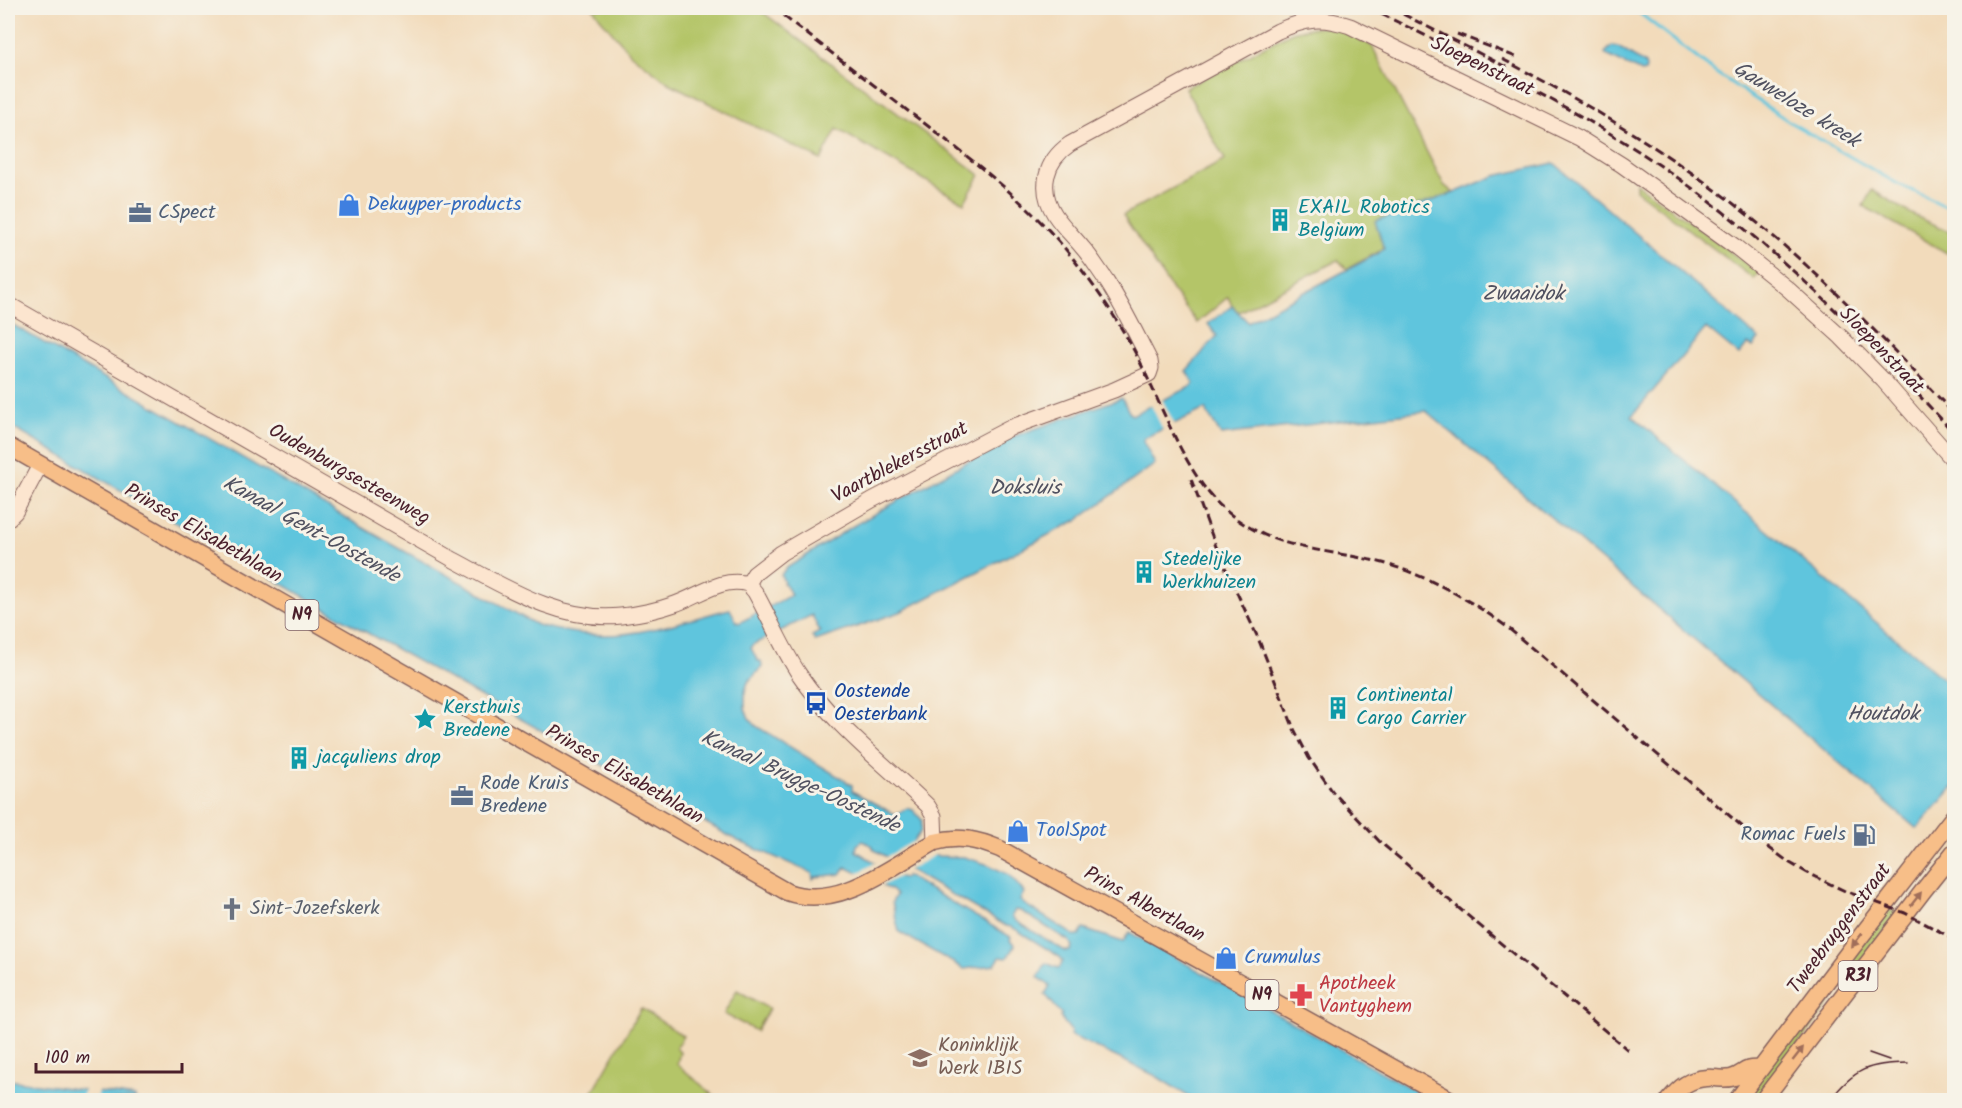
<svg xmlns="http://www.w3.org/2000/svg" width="1962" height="1108" viewBox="0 0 1962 1108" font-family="Kalam,sans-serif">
  <rect width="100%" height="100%" fill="#f7f3e8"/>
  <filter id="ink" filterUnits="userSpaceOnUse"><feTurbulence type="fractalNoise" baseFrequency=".0167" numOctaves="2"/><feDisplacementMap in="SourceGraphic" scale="12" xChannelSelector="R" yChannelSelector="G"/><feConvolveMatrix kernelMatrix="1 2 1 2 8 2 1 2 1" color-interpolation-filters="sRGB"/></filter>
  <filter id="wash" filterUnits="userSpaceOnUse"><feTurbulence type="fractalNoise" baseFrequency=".008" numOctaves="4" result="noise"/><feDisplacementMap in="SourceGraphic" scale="24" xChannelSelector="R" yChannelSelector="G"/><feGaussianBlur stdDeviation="1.35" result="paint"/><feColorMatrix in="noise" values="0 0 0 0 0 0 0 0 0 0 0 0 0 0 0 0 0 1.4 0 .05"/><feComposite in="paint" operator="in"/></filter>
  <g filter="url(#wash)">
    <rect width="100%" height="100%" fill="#f2dbbb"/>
    <!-- green -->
    <path fill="#b4c568" stroke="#7f724a" stroke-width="1.5" d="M593,8H757L980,175L964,203L837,129L821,160L669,83L631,54L600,18Z
      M1327,27L1345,31L1372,46L1444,185L1454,193L1376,221L1384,249L1347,269L1338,260L1239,312L1232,306L1228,297L1197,323L1172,290L1123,215L1225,160L1185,88L1292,32L1309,28Z
      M1636,183L1759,273L1754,279L1636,190Z
      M1872,190L1915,216L1954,233V257L1863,206Z
      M1888,909L1898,913L1756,1100H1742Z
      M737,990L769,1009L756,1031L724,1014Z
      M641,1008L683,1036L676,1048L680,1052L677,1064L719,1100H588Z"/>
    <!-- water -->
    <path fill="#5fc5dd" stroke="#547284" stroke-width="1.5" fill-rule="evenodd" d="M1612,46L1618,47L1645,64L1646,68L1645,71L1641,72L1606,55L1605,53Z
      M1554,163L1759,339L1753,347L1748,344L1739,355L1706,328L1632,416L1954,688V788L1953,787L1917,829L1426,411L1221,435L1205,409L1144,438L1143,441L1155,464L1079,519L900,612L815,641L812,636L820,632L812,615L754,644L751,648L758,661H761L762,667L748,682L745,691V709L749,718L756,726L852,785V791L896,815L907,808L913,810L922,820L921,831L912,843L936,856L964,857L989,865L1009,875L1024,892L1020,900L1024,904L1075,936H1079L1083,929L1123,942L1129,932L1432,1100H1194L1156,1076L1070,1035L1071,1031L1060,1017L1062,1015L1045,994L1050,986L1038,977L1046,963L1058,968L1060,967L1063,961L1060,957L1012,927L1006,926L873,849V846L863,841L857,845L856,851L899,877L905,878L907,876L1011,937L1010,940L1015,945L1007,958L1000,957L995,965L964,969L899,932L892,902L896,895L891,890L846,867L841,874L815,877L813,879L812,873L738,841L348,622L8,425V322L388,542L537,625C559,631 584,635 606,635C644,635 693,618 730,609L737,622L739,623L791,595L786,585L783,583L784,582L781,575L785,569L853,526L1009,438L1122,398L1130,414L1132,415L1192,386L1194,383L1186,371L1217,336L1208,324L1232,306L1248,322L1377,254L1384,249L1375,221L1454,193L1495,176ZM1015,910L1021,911L1069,941L1072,946L1070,951H1065L1016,921L1012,916Z
      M8,1080L135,1097V1100H138H8Z"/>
    <!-- pier -->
    <path fill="#f2dbbb" d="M1162,399L1176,427L1164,432L1151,405Z
      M914,841L937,854L907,871L884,858Z
      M878,861L902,875L880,887L856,874Z
      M84,1087L99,1089L97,1100H82Z"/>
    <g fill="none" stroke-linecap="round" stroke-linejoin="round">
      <!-- stream -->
      <path stroke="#5fc5dd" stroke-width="3" d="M1633,8L1716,73L1793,124L1896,183L1954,210"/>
    </g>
  </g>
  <g filter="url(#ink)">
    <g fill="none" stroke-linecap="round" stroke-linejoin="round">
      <!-- secondary casing -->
      <g stroke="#85615d" stroke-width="17">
        <path id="secondary" d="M8,304L454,560C505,587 562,623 621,616C639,614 658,610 675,604C699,596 722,576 748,584
          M8,519L15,512L40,465
          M748,584L754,574L781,553L872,500L1012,427L1114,390L1149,374L1151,368L1150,361C1136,334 1123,306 1106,280C1098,269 1091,257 1082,247C1073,236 1063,227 1055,215C1038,189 1045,161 1070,144L1278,31C1306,19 1320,16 1350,26L1579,138L1622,165L1737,248L1788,289L1841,337L1883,380L1954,461
          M748,584L755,592C770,619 782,648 799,674C833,725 885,764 928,806L934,816L935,842"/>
      </g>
      <!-- primary casing -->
      <g stroke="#85615d" stroke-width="19">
        <path id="primary" d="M8,446L787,892C840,911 891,866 935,842C959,835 978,840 1000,849L1451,1100
          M1669,1100C1680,1087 1689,1079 1707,1078C1715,1077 1722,1080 1731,1078C1745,1075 1742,1067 1760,1069
          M1737,1100L1851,949L1954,816
          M1763,1100L1923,891L1954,852"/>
      </g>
      <!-- secondary -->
      <use href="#secondary" stroke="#fce5cf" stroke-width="15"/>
      <!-- primary -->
      <use href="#primary" stroke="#f7be88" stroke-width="16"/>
      <!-- tram -->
      <path stroke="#4a1f2b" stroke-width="1.5" d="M1869,1053L1889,1060
        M1830,1100C1854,1069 1869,1063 1908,1063"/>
      <!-- rail -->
      <path stroke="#4a1f2b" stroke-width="3" stroke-dasharray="9 4.5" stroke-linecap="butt" d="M773,8C823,46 873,85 924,123C980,166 1035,208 1078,265C1101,295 1123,328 1140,362C1162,406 1187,477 1224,509C1275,553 1322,547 1383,563C1428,576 1469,599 1507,627L1757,839L1790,863L1811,875L1845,891L1905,913L1954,939
        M1369,8C1465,55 1563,101 1652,160C1766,236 1862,333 1954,433
        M1391,8L1508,68
        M1457,34L1516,57
        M1502,59C1581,100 1658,146 1730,201C1811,264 1884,338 1954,414
        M1191,479L1218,552L1258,638L1294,729L1309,758L1333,792L1380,842L1628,1050"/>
    </g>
    <!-- one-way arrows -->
    <defs><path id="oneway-solid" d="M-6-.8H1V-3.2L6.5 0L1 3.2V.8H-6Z" transform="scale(1.5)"/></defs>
    <g fill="#a06e5a">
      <use href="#oneway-solid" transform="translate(1916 899) rotate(-52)"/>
      <use href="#oneway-solid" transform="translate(1857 940) rotate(128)"/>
      <use href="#oneway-solid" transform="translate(1798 1054) rotate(-52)"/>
    </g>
  </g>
  <!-- icons -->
  <defs>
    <g id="shop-bare" transform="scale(1.8)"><path d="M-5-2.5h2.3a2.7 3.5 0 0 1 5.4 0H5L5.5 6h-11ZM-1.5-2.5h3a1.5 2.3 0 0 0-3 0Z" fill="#3f7fe0" stroke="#f7f3e8" stroke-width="2.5" paint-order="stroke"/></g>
    <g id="office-bare" transform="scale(1.8)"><path d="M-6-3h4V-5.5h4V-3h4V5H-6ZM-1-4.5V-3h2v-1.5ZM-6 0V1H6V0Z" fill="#5c6f8a" stroke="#f7f3e8" stroke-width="2.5" paint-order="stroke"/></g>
    <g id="building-bare" transform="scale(1.8)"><path d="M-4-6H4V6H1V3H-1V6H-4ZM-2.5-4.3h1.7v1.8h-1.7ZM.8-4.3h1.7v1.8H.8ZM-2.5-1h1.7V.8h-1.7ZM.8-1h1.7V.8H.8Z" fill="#0f9aa8" stroke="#f7f3e8" stroke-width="2.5" paint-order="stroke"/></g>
    <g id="bus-bare" transform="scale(1.8)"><path d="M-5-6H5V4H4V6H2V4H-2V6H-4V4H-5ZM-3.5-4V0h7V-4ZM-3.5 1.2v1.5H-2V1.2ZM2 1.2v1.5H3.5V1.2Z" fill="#1a4fb4" stroke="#f7f3e8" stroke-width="2.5" paint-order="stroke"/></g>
    <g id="sight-bare" transform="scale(1.8)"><path d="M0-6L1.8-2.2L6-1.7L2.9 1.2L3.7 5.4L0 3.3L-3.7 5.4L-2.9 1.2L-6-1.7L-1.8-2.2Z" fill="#0f9aa8" stroke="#f7f3e8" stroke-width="2.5" paint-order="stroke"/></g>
    <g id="fuel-bare" transform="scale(1.8)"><path d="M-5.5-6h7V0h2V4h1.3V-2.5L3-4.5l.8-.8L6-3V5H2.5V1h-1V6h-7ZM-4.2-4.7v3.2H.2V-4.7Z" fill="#5c6f8a" stroke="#f7f3e8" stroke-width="2.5" paint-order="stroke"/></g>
    <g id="church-bare" transform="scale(1.8)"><path d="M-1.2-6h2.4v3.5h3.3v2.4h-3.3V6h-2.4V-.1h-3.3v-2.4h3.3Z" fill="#6b7280" stroke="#f7f3e8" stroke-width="2.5" paint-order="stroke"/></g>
    <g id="pharmacy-bare" transform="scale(1.8)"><path d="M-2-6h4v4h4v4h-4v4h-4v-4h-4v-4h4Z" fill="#e0444e" stroke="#f7f3e8" stroke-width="2.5" paint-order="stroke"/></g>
    <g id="school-bare" transform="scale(1.8)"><path d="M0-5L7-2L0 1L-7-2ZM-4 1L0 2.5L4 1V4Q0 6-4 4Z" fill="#8d6e63" stroke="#f7f3e8" stroke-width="2.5" paint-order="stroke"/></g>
  </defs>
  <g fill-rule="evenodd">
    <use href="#shop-bare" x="349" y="205"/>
    <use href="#office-bare" x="140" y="213"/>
    <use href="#building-bare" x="1280" y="220"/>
    <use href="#building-bare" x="1144" y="572"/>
    <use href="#bus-bare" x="816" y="703"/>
    <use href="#building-bare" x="1338" y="708"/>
    <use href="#sight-bare" x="425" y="719"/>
    <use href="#building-bare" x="299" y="758"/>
    <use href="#office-bare" x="462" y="796"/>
    <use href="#shop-bare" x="1018" y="831"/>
    <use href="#fuel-bare" x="1864" y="835"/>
    <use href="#church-bare" x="232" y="909"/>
    <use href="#shop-bare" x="1226" y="958"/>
    <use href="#pharmacy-bare" x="1301" y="995"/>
    <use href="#school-bare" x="920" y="1058"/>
  </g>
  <g text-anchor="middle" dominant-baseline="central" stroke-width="6" stroke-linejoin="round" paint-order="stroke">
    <!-- shield labels -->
    <g fill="#f7f3e8" stroke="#7e5f64" stroke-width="1.5">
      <rect x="285.5" y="600" width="33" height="30" rx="4.5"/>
      <rect x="1838.5" y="961" width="39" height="30" rx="4.5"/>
      <rect x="1245.5" y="980" width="33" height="30" rx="4.5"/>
    </g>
    <g font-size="18" font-weight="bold" fill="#4a1f2b">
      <text x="302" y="615">N9</text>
      <text x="1858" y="976">R31</text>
      <text x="1262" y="995">N9</text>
    </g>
    <!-- street labels -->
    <g font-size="20" fill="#4a1f2b" stroke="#f7f3e8">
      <text transform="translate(1482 67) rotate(26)">Sloepenstraat</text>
      <text transform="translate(1881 351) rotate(46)">Sloepenstraat</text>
      <text transform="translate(900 463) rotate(-28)">Vaartblekersstraat</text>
      <text transform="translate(349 475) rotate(30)">Oudenburgsesteenweg</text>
      <text transform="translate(203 534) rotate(30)">Prinses Elisabethlaan</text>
      <text transform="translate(624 775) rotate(30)">Prinses Elisabethlaan</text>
      <text transform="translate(1144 905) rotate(29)">Prins Albertlaan</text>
      <text transform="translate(1840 929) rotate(-53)">Tweebruggenstraat</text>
    </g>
    <!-- shop labels -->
    <g font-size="20" fill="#366cbe" stroke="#f7f3e8" text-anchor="start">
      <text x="367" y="205">Dekuyper-products</text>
      <text x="1036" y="831">ToolSpot</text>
      <text x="1244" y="958">Crumulus</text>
    </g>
    <!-- culture labels -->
    <g font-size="20" fill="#0d838f" stroke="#f7f3e8" text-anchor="start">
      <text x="1298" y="208">EXAIL Robotics<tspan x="1298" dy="23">Belgium</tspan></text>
      <text x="1162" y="560">Stedelijke<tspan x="1162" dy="23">Werkhuizen</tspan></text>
      <text x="1356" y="696">Continental<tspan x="1356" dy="23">Cargo Carrier</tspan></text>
      <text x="443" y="708">Kersthuis<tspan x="443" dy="23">Bredene</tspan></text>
      <text x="317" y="758">jacquliens drop</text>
    </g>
    <!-- service labels -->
    <g font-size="20" fill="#4e5e75" stroke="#f7f3e8" text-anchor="start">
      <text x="158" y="213">CSpect</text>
      <text x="480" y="784">Rode Kruis<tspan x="480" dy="23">Bredene</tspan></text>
      <text x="1846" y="835" text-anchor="end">Romac Fuels</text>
    </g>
    <!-- transit labels -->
    <g font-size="20" fill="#164399" stroke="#f7f3e8" text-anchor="start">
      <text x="834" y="692">Oostende<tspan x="834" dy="23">Oesterbank</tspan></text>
    </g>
    <!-- worship labels -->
    <g font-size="20" fill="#5b616d" stroke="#f7f3e8" text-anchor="start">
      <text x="250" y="909">Sint-Jozefskerk</text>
    </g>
    <!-- health labels -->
    <g font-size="20" fill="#be3a42" stroke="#f7f3e8" text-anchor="start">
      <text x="1319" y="984">Apotheek<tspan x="1319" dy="23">Vantyghem</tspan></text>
    </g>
    <!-- education labels -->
    <g font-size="20" fill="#785e54" stroke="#f7f3e8" text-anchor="start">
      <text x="938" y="1046">Koninklijk<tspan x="938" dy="23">Werk IBIS</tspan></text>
    </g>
    <!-- water labels -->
    <g font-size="21" font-style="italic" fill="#505160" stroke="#f7f3e8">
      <text transform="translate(1796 105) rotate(32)">Gauweloze kreek</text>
      <text x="1523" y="294">Zwaaidok</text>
      <text x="1025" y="488">Doksluis</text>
      <text transform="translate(311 530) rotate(29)">Kanaal Gent-Oostende</text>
      <text x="1883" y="714">Houtdok</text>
      <text transform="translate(800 782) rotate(25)">Kanaal Brugge-Oostende</text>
    </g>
  </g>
  <!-- margin -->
  <rect width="1962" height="1108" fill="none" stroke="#f7f3e8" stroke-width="30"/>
  <!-- scale -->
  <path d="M36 1063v9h146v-9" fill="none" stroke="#4a1f2b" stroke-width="3"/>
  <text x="45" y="1063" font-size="18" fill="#4a1f2b" stroke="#f7f3e8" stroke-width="4.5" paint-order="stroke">100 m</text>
</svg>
